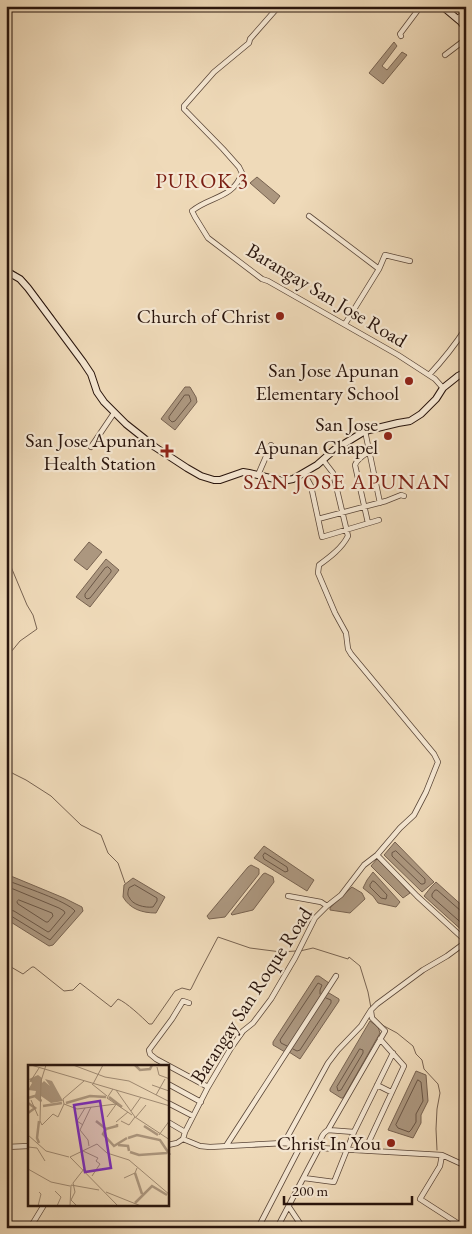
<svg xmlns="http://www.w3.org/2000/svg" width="472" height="1234" viewBox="0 0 472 1234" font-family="'EB Garamond',serif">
  <rect width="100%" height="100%" fill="#efdab9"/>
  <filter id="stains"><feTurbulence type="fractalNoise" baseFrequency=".004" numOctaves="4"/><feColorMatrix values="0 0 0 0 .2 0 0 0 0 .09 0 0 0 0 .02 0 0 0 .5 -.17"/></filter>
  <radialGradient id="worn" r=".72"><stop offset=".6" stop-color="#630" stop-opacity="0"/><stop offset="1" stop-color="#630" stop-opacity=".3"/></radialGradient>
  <!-- water -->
  <path fill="#ac977f" stroke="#786351" d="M394,42L397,46L382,66L387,70L402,52L407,55L383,84L369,73Z
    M257,177L280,196L274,204L250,183Z
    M185,387H190L196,397L197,402L175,430L161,419Z
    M89,542L102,552L87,570L74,560Z
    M106,559L119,570L90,607L76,597Z
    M395,842L434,882L422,892L384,855Z
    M264,846L314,880L307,891L254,858Z
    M377,859L391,872L410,893L403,898L371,866Z
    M251,865L259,869V874L225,917L209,919L207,916L248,867Z
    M373,872L400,902L396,907L378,903L373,896L363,888L367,880Z
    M265,873L273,877L274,882L253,910L232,915L231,914L263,874Z
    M6,874L64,898L82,907L83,911L53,945L49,946L6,919Z
    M133,878L165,897L156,913C142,913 130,909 123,897L124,885Z
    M436,882L466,909V934L424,896L431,887Z
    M352,887L362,893L365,899L350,913L330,910V908Z
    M316,976H319L329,983L285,1052L273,1045V1042Z
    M327,993H329L339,999V1001L300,1059L289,1052Z
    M370,1021L378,1027L380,1033L343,1098H341L330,1091V1089Z
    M416,1071L426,1075L428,1101L421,1115V1123L413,1138L388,1130Z"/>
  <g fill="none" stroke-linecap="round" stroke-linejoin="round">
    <!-- shore -->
    <path stroke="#6a5646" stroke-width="1" d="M185,395H189L191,401L175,421L172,422L169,419V417Z
      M108,567L111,570V572L90,598L87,599L85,597V594L105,568Z
      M396,851L425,879V883L423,884H421L392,856V853Z
      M265,853L287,867L288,871L285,872L264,859L263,856Z
      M6,880C21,886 67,901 75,911L50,940L11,916H6
      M373,881L375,882L387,895L386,899L381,898L370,887V885Z
      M135,885L157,898V901L153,907C145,908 132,905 129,897C127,895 128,891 129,888Z
      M6,886L59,908L64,911L65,913L50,931L48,932L14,911L6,909
      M19,900L52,913L53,916L48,922H46L18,904L17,902Z
      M466,912L461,911L437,890H435L432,894V897L466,927
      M287,1046L281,1043L280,1040L318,983L322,985L320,990V994
      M293,1049L297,1051L300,1050L331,1003V1000L326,998
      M360,1049L363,1050V1053L341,1090L338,1091L337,1087Z
      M418,1080L421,1082L423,1101L416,1114V1122L411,1130L409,1132L398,1128L396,1125Z"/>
    <!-- stream -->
    <path stroke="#786351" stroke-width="1" d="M6,266L24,278L30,285
      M32,288L54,317
      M6,545L10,554L9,562L27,605L33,615L37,629L20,641L11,652L6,654
      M6,757L12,773L26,780L51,796L81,825L101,835L108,853L118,863L125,883
      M300,951L313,948L348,959L349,957L360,966L368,992L371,1008
      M6,964L23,974L32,967H34L64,991L73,990L80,983L111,1007L118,999C126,1002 142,1017 149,1024H152L175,991L182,988L190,990L191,989L198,975L218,937L250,948L281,952L296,951
      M379,1022L384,1026L397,1033L413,1046L416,1054L422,1060L424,1069L438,1084L440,1093L437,1109L436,1129L437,1150"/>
    <!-- street casing -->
    <g stroke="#5a4638" stroke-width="6">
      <path id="street" d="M279,6L250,39L249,43L214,72L184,106V109L223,149L239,167L242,173C233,199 210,196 192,211L195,217L208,238L262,279L268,281L398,355L435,379L443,388
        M457,19L466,11
        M401,36L400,34L421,6
        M445,55L466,39
        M464,112L466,111
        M309,216L379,269
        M345,324L379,269L385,255L410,261
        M429,375C443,360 455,345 466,328
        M365,431L380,503
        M91,447L114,413
        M304,473L311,486L322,537L379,520
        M258,475L271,445
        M318,519L386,501L401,495L404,496
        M368,523L355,465C357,459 364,455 370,451
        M377,855L417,896L466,941
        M288,896L321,902L327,906
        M189,1003L183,1001L172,1019L149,1050L150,1054L156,1059L208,1087
        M168,1084L201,1102
        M377,1085L391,1092
        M168,1103L193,1116
        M168,1122L185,1132
        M328,1130L354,1132
        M183,1139L200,1146L210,1147L284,1143L319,1148L442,1155L466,1166
        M284,1143L328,1063L338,1050L361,1026L371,1010L377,1004L423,970L447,956L466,942
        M168,1145L177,1143L183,1139L185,1132L208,1087L231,1048L243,1031L253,1023L271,999L295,958L315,918L327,906L341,895L364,865L377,855L400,828L414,815L426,792L438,762L434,754L351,654L348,649L346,633L335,613L318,573L319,565C330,557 342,548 348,536L333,473L323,460
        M226,1146L336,976
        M6,1147L29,1146
        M463,1147L466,1148
        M365,1150L404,1066L380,1039
        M442,1155L440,1166L420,1199L465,1228
        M304,1178L334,1182L354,1132L393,1053
        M289,1207L303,1228
        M30,1228L44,1205
        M258,1228L301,1145
        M277,1228L319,1148C320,1141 321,1134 328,1130L385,1031L372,1018L371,1011"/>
    </g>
    <!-- secondary casing -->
    <g stroke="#29150d" stroke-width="8">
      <path id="secondary" d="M442,6L461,22L466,29
        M6,271L20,279L28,288L83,362L91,374L97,392L104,402L126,424L155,447L187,468L201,476L214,480H220L243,472L249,473L283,481L293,479L317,465L334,450L365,431L398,423L410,421L421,414L436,399L443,388L458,376L466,372"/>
    </g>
    <!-- street -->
    <use href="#street" stroke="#f5e7d2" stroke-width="4.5"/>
    <!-- secondary -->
    <use href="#secondary" stroke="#f5e7d2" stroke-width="6"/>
  </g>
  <!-- markers -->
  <g fill="#8f2418" stroke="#f5e7d2" stroke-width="2">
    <circle cx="280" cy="316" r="5"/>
    <circle cx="409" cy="381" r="5"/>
    <circle cx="388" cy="436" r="5"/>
    <path d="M164.5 443.5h5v5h5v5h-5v5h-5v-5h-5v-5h5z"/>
    <circle cx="391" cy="1143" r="5"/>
  </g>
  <g text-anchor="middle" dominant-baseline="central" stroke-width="4.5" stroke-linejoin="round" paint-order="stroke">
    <!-- street labels -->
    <g font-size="20" fill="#29150d" stroke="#f5e7d2">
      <text transform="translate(327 295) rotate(31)">Barangay San Jose Road</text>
      <text transform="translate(251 995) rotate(-57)">Barangay San Roque Road</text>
    </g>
    <!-- poi labels -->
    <g font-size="20" fill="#29150d" stroke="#f5e7d2" text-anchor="end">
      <text x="270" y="316">Church of Christ</text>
      <text x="399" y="370">San Jose Apunan<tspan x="399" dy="23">Elementary School</tspan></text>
      <text x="378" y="424">San Jose<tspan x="378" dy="23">Apunan Chapel</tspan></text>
      <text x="156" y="440">San Jose Apunan<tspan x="156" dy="23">Health Station</tspan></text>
      <text x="381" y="1143">Christ In You</text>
    </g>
    <!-- neighbourhood labels -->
    <g font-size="21" letter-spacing="1" fill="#7a1f14" stroke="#f5e7d2">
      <text x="202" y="180">PUROK 3</text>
    </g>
    <!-- quarter labels -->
    <g font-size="22" letter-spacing="1" fill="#7a1f14" stroke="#f5e7d2">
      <text x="347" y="481">SAN JOSE APUNAN</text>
    </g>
  </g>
  <!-- overview -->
  <g transform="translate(28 1065)">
    <rect width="141" height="141" fill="#efdab9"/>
    <path d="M10,10L14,13V18L16,16L22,21L17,14L24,16L35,36L23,38L13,31V34L14,35V37L7,30L8,26L0,25L4,18L1,14Z" fill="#ac977f"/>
    <path fill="none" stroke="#ac977f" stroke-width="2.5" d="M107,0L112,5L122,4L124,0M81,32L94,42M0,33L7,31L13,36M0,38L7,43L0,48M38,38L62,31L78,32M15,41L34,38M11,56L9,73L11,78M68,56L78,64L89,61V59M116,61L130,70M78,64L75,69L86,81L99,73M100,73L109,70L132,75L142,90M90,80L100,81L101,86M102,87L111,90L139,88M107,108L114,129M107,138L124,121L139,130"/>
    <path fill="none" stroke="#a08b74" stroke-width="1" d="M3,0L142,41M45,0L77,12L101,16L142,37M129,2L131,10L142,14M56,16L35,34L36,39L49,44L88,39M2,17L11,3M64,19L79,31M65,19L75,0M124,20L141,26M85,24L79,33L104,50M88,25L107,52L142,75M128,30L137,14M3,35L10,51M103,46L113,32M79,52L89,38M108,52L118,40M12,56L13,16L18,0M12,56L14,60L25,49L30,52L36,39M93,56L101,60L107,52M88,57L100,47M55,60L49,56L57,43M0,70L18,86M131,70L142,55M61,81L60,75L52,65L63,42M0,82L9,83L17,96M18,86L41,92M55,86L70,93L68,96L72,99L64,111M0,104L23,117L42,121M96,113L107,108L109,103M43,120L71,125M27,126L33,132L29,141M78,127L113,141M10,141L13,129L11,127M42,141L43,120M49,141L43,135L47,127L45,118L56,104M90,141L42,92L69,79L79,88L101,95L142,130"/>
    <path fill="#7b2cbf" fill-opacity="0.15" stroke="#7b2cbf" stroke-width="2.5" d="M72,36L83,103L57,107L46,40Z"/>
    <rect width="141" height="141" fill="none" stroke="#29150d" stroke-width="2.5"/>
  </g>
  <!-- margin -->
  <rect width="472" height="1234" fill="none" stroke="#efdab9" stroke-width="25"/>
  <rect x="8" y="8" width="457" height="1219" fill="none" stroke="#29150d" stroke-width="2.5"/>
  <rect x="12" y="12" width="447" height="1209" fill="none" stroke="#29150d"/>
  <!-- scale -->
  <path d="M284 1196v8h128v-8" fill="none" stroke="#29150d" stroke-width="2.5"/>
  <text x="292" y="1196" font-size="15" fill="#29150d" stroke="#f5e7d2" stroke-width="4" paint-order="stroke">200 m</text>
  <rect width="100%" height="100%" filter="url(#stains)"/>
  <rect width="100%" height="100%" fill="url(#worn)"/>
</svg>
